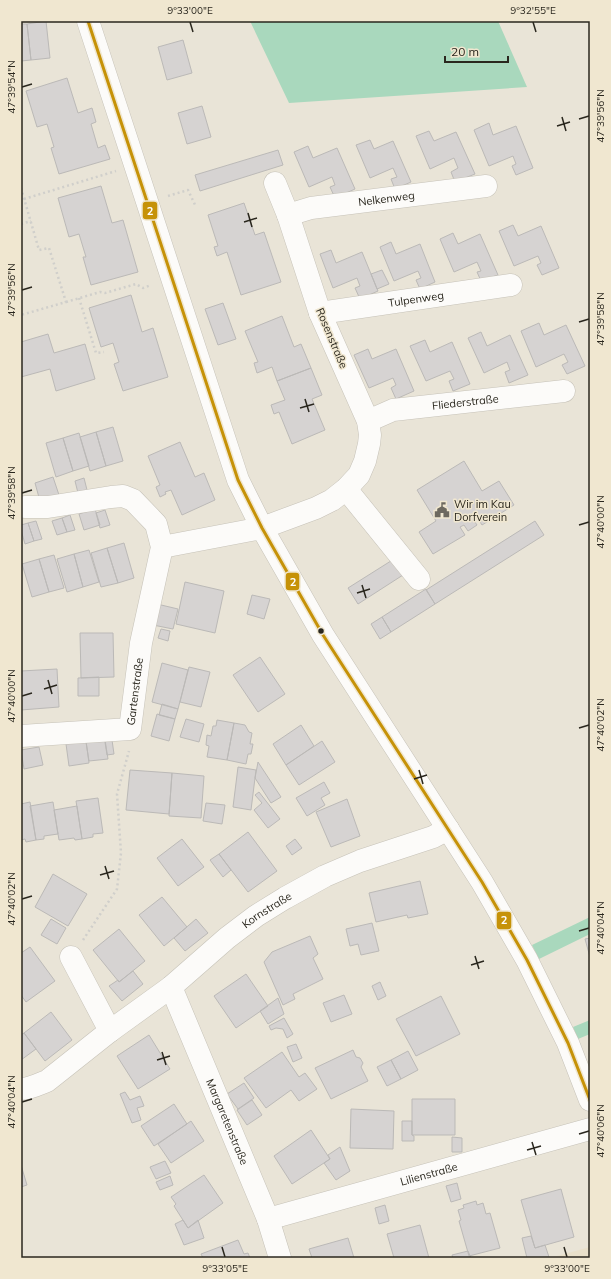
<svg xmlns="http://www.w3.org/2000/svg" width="611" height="1279" viewBox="0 0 611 1279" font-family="Mulish,sans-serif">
  <rect width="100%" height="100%" fill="#e9e4d7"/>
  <!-- built -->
  <path fill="#e9e0ca" d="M590,1247V1258H550Z"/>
  <!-- green -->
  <path fill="#a9d8bd" d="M250,21H498L527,87L289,103Z
    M590,917V934L539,959L532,945Z
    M590,1020V1034L578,1039L573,1027Z"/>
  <!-- building -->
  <path fill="#d6d3d2" stroke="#bbb9b7" d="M46,21L50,58L31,60L27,24Z
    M21,24H27L31,60L21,61Z
    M183,40L192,73L167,80L158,47Z
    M67,78L78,113L92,108L96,122L91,124L98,148L105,145L110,159L59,174L51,148L54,147L47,124L37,127L26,91Z
    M202,106L211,137L187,144L178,113Z
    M489,123L493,135L516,126L533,168L516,175L512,166L516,164L513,156L489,166L474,130Z
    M429,131L434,141L456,132L475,174L455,182L451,172L458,168L454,158L430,169L416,136Z
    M370,140L374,149L393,141L411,182L395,189L391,179L397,177L393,168L370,178L356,145Z
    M308,146L313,158L337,148L355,189L335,198L330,187L335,185L332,177L309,187L294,152Z
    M278,150L283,165L200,191L195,175Z
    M101,186L112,223L123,220L138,272L91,285L83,257H86L79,234L69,237L58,198Z
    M244,203L255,235L264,232L281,282L241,295L227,252L217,256L214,247L218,246L208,215Z
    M513,225L518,236L541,226L559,268L542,275L537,265L541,263L538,256L514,266L499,231Z
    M453,233L458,244L480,234L498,275L481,281L477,272L481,271L477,262L454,272L440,239Z
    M391,242L396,254L420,244L435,282L420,289L416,280L421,278L418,271L394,281L380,247Z
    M331,250L336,263L362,252L378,291L360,299L355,288L360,286L357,278L333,288L320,254Z
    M382,270L389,284L377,289L371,274Z
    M131,295L142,332L153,328L168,377L123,391L114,364L119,362L113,343L101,347L89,308Z
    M223,303L236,339L218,345L205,309Z
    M282,316L294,347L301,344L311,368L277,381L272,367L257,373L254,363L258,362L245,331Z
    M539,323L544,335L566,325L585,366L567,374L562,365L568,362L564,354L536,367L521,331Z
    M481,332L487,346L510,335L528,375L509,383L505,372L510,370L507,362L484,373L468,338Z
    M48,334L54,353L85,344L95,379L56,391L50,369L21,377V342Z
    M425,340L430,352L452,342L470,384L453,391L449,381L454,379L450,371L426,381L410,346Z
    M368,349L372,359L396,349L414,391L396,399L391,388L396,385L393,378L369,388L354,355Z
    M311,368L322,395L312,399L325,430L292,444L279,412L274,414L271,405L285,400L277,381Z
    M113,427L123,461L106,466L96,432Z
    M96,432L106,466L90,471L80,437Z
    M79,433L89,466L73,471L63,438Z
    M63,438L73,471L56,477L46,443Z
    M180,442L195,477L204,473L215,500L182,515L171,490L165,492L166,494L160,497L156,487L160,485L148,456Z
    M464,461L482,491L499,481L514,505L482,525L477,517L473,519L477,525L468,531L464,525L460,527L465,535L433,554L419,532L436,521L417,490Z
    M53,477L59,495L40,501L35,483Z
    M84,478L88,494L79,497L75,481Z
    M95,509L100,525L84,530L79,514Z
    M105,510L110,525L100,528L96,513Z
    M70,515L75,530L67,532L62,518Z
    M62,518L67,532L57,535L52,521Z
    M36,521L42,539L34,541L28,523Z
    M535,521L544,535L435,604L426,590Z
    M28,523L34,541L25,544L21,530V525Z
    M124,543L134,578L118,583L107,548Z
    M107,548L118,583L101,587L91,553Z
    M89,550L99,582L83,587L74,554Z
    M74,554L83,587L67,592L57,559Z
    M54,555L64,588L49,592L39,559Z
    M39,559L49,592L32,597L22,564Z
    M394,559L403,575L358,604L348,588Z
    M185,582L224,591L215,633L176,624Z
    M426,589L435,604L391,632L382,617Z
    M252,595L270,599L264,619L247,614Z
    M157,604L178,609L173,629L153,625Z
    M382,617L391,632L380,639L371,624Z
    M161,629L170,631L168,641L158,638Z
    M80,633H113L114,677L81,678Z
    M260,657L285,694L258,712L233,675Z
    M162,663L188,670L178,709L152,702Z
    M189,667L210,672L201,707L180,702Z
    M57,669L59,707L21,710V671Z
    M99,677V696H78V678Z
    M162,704L178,709L175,719L159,715Z
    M157,714L175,719L169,741L151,736Z
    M186,719L204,724L199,742L180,737Z
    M217,720L234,723L227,760L207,757L209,746L206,745L207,735L211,736L213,726H216Z
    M234,723L245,725L249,732L252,733L250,744H253L251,754H248L246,764L227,760Z
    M301,725L314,746L286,765L273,744Z
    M105,740L108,759L89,761L86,742Z
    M112,740L114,754L107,755L105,742Z
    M86,741L89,763L69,766L66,744Z
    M322,741L335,762L299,785L286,765Z
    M39,747L43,765L24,769L21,750Z
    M258,762L281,797L271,803L255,778Z
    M238,767L256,770L251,810L233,807Z
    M130,770L172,773L169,814L126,810Z
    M172,773L204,776L201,818L169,816Z
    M324,782L330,793L321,798L325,805L307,816L296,798Z
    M259,792L280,819L268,828L254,810L262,803L255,795Z
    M98,798L103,833L93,834V837L82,839L76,801Z
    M347,799L360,836L331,847L316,812Z
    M30,802L36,840L26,842L25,839L21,840V804Z
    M53,802L58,834L44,836V839L36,840L30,806Z
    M206,803L225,805L222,824L203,821Z
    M77,806L82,839L75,840L74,838L59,840L54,810Z
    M248,832L277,871L248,892L219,854Z
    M182,839L204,867L178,886L157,858Z
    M295,839L302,848L292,855L286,846Z
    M219,854L231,870L223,877L210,860Z
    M53,874L87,894L68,926L35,907Z
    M420,881L428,914L408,918L407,915L376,922L369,893Z
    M162,897L187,927L164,946L139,915Z
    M51,919L66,928L57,944L41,935Z
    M196,919L208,933L185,951L174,938Z
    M372,923L379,951L361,955L358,944L350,946L346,929Z
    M119,929L145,961L119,982L93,950Z
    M310,936L318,954L313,958L323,979L293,994L295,999L283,1005L264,962L272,952Z
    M590,938V957L585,939Z
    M30,947L55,981L26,1002L21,995V953Z
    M133,971L143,984L122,1001L109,986L118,980L119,982Z
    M246,974L268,1006L236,1028L214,996Z
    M380,982L386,996L378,1000L372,986Z
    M344,995L352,1014L331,1022L323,1003Z
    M441,996L460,1034L416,1056L396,1019Z
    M278,998L284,1014L268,1024L260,1011Z
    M51,1012L72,1040L45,1061L24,1033Z
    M284,1018L293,1034L287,1038L283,1029L276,1028L271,1030L269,1026Z
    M24,1033L36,1049L21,1060V1035Z
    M149,1035L170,1069L138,1089L117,1056Z
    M296,1044L302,1058L293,1062L287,1047Z
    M353,1050L356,1057L360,1058L363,1063L361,1067L368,1081L331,1099L315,1068Z
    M408,1051L418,1070L401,1079L391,1060Z
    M282,1052L299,1077L305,1073L317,1089L299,1101L291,1090L266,1108L244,1078Z
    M391,1060L401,1079L387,1086L377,1067Z
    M244,1083L254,1098L238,1109L227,1094Z
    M125,1092L130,1100L140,1096L144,1106L137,1108L141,1120L132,1123L120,1094Z
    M412,1099H455V1135H412Z
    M252,1100L262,1115L247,1125L237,1110Z
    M174,1104L187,1124L154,1146L141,1126Z
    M351,1109L394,1111L393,1149L350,1148Z
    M191,1121L204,1141L171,1163L158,1144Z
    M402,1121H412V1135L414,1136V1141H402Z
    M311,1130L330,1159L292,1184L274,1156Z
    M452,1137L462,1138V1152H452Z
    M340,1147L350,1171L336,1180L324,1163L330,1159L328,1155Z
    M165,1161L171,1173L156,1179L150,1167Z
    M21,1165L27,1185L21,1187Z
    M204,1175L223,1203L188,1228L174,1206L176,1204L171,1197Z
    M170,1176L173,1185L160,1190L156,1182Z
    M457,1183L461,1199L451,1202L446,1186Z
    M561,1189L574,1237L535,1248L521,1200Z
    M476,1201L477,1205L483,1203L486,1214L490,1213L500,1248L469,1256L459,1221L461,1220L458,1210L464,1208L463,1205Z
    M385,1205L389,1221L379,1224L375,1208Z
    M183,1220L188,1228L198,1220L204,1238L184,1245L175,1224Z
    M420,1225L429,1258H394L387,1234Z
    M531,1236L535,1248L545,1245L549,1257L527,1258L522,1238Z
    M348,1238L354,1258H312L309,1249Z
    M238,1240L244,1254L248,1253L250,1258H203L201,1254Z
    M468,1251L471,1258H453L452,1255Z"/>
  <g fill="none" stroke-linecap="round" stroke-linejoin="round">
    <!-- minor casing -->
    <g stroke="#c6c2b8" stroke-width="23">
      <g id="minor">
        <path d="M88,21L238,480L262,528L323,635L482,882L527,960L568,1043L590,1100"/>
        <path id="s1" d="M288,215L311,208L486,186"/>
        <path id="s2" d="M320,313L511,285"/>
        <path id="s3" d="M368,421L393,410L564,391"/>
        <path d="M346,489L419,579"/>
        <path d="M162,547L262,528L316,508L332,500L346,489L359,475L365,461L369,444L370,435L368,421L320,313L288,215L275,183"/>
        <path id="s4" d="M21,736L130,729L141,643L162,547L156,524L133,500L123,496L111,497L48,507H25"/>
        <path d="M71,957L110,1031"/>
        <path id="s5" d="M171,987L268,1219L280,1258"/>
        <path id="s6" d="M21,1089C30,1089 39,1084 47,1081L110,1031L171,987L227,938L256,916L285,898L325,876L360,861L433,837L448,829"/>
        <path id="s7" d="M268,1219L590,1129"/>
      </g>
    </g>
    <!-- path -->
    <path stroke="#d0cfcb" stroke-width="2.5" stroke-dasharray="2 3" stroke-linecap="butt" d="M21,188L39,250L49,248L66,302L21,315
      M168,196L188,190L196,207
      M24,199L116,171
      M21,224L31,221
      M79,298L96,353L104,352
      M66,302L100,292L105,293L136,284L143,288L151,285
      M83,940L117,889L121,853L117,794L129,751"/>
    <!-- minor -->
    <use href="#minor" stroke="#fcfbf9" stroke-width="22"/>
    <!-- bus-1 casing -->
    <g stroke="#f0e7d0" stroke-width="6">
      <path id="bus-1" d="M88,21L238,480L262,528L323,635L482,882L527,960L568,1043L590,1100"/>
    </g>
    <!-- bus-1 -->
    <use href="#bus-1" stroke="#c69208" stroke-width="3"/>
  </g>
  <!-- ticks -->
  <path fill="none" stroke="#2a271e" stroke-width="1.5" d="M190,22L193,32M533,22L536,32M22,87L32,84M562,117L566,131M579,119L589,116M557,126L570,122M248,213L252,227M244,222L257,218M22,290L32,287M579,322L589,319M305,399L309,412M300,408L314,404M22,493L32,490M579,525L589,522M362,585L366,598M357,593L370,589M48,680L52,694M44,689L57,685M22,696L32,693M579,728L589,725M419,770L423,784M414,779L427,775M105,866L109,879M100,875L114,871M22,899L32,896M579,931L589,928M475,956L479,969M471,965L484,961M162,1052L166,1065M157,1060L170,1056M22,1102L32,1099M579,1134L589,1131M532,1142L536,1155M527,1150L541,1146M222,1247L225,1257M564,1247L567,1257"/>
  <!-- icons -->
  <defs>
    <g id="civic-bare" transform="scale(1.2)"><path d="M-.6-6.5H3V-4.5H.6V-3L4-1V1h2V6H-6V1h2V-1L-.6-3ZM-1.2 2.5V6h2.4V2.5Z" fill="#6d695f" stroke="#f0e7d0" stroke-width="2.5" paint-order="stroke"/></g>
  </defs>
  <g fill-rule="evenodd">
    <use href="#civic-bare" x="442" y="510"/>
  </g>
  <!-- markers -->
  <circle fill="#2a271e" stroke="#f0e7d0" stroke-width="1.5" cx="321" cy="631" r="3.5"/>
  <g text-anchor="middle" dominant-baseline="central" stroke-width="3" stroke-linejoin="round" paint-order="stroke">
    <!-- street labels -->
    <g font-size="11" fill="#2a271e" stroke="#f0e7d0">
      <text stroke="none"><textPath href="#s1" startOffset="100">Nelkenweg</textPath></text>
      <text stroke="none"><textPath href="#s2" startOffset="97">Tulpenweg</textPath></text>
      <text transform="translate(332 338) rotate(67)">Rosenstraße</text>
      <text stroke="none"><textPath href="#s3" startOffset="100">Fliederstraße</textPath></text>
      <text stroke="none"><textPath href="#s4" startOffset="147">Gartenstraße</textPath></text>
      <text stroke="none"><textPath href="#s6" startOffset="306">Kornstraße</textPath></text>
      <text stroke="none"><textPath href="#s5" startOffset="146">Margaretenstraße</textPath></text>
      <text stroke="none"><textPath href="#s7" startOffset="167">Lilienstraße</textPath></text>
    </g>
    <!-- poi labels -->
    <g font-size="11" fill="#2a271e" stroke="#f0e7d0" text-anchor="start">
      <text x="454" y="504">Wir im Kau<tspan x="454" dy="13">Dorfverein</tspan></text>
    </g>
  </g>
  <g stroke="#f0e7d0" stroke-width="1.5">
    <rect x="142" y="201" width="16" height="19" rx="4" fill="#c69208"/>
    <rect x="285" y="572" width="15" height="19" rx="4" fill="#c69208"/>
    <rect x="496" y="911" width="16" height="19" rx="4" fill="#c69208"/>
  </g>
  <g font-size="11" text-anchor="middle" font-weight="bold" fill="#fff">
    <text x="150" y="215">2</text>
    <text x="293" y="586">2</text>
    <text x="504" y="924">2</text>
  </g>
  <!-- border -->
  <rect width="611" height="1279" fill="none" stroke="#f0e7d0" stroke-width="44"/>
  <!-- scale -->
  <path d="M445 56v6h63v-6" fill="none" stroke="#2a271e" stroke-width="2"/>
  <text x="451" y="56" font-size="12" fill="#2a271e" stroke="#f0e7d0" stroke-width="3" paint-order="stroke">20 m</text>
  <rect x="22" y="22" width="567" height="1235" fill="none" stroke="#2a271e" stroke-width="1.5"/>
  <g font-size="10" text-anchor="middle" fill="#2a271e">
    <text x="190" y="14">9°33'00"E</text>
    <text x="533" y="14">9°32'55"E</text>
    <text transform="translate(11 87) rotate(-90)" y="4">47°39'54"N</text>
    <text transform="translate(600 116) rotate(-90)" y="4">47°39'56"N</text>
    <text transform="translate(11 290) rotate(-90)" y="4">47°39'56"N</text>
    <text transform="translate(600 319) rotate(-90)" y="4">47°39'58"N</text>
    <text transform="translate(11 493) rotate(-90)" y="4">47°39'58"N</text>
    <text transform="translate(600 522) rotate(-90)" y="4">47°40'00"N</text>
    <text transform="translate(11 696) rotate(-90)" y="4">47°40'00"N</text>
    <text transform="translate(600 725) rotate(-90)" y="4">47°40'02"N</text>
    <text transform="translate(11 899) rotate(-90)" y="4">47°40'02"N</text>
    <text transform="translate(600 928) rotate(-90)" y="4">47°40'04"N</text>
    <text transform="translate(11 1102) rotate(-90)" y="4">47°40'04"N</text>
    <text transform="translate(600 1131) rotate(-90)" y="4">47°40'06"N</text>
    <text x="225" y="1272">9°33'05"E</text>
    <text x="567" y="1272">9°33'00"E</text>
  </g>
</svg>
